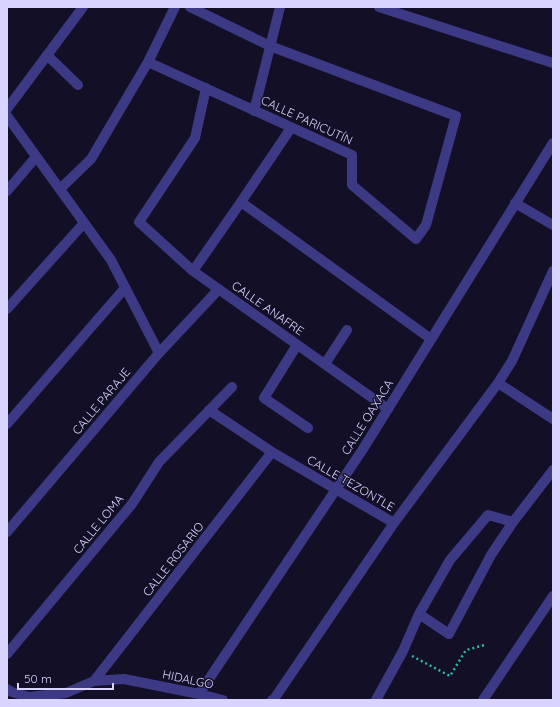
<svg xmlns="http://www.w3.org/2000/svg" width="560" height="707" viewBox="0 0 560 707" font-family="Quicksand,sans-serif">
  <rect width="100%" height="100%" fill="#130f26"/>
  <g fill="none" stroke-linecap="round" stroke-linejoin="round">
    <!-- path -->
    <path stroke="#2fb8b0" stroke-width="2.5" stroke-dasharray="2 3" stroke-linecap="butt" d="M412,656L450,676L466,650L485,645"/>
    <!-- minor -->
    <path stroke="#3d3a85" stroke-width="10" d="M379,7L553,63
      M47,55L78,85
      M148,62L352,155V185L416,239L426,225L456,116L270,46L190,7
      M206,88L195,138L139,222L193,271L388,409
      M7,109L83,7
      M254,111L280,7
      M7,116L111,260L159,353
      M60,189L91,159L148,62L175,7
      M7,191L36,157
      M241,202L431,339
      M515,203L553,225
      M193,271L241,202L291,128
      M7,309L84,223
      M297,345L264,398L308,428
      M325,364L347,330
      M498,383L553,419
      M209,410L272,452L394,523
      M7,424L125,288
      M7,532L159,353L219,289
      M419,614L450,560L488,515L513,522
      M7,654L132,504L159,462L232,387
      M94,681L272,452
      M272,700L274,699L394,523L498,383L512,361L553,271
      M376,700L403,651L419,614L449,634L491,555L513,522L553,470
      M483,700L553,596"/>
    <!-- tertiary -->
    <path stroke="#3d3a85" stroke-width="10" d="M7,689L12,692L29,697L66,693L94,681L124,679L199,694L223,700
      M199,694L363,449L553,143"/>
  </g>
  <g text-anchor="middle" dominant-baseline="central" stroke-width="3" stroke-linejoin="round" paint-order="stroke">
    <!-- street labels -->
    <g font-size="12" fill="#d9d4ff" stroke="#130f26">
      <text transform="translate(307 120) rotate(25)">CALLE PARICUTÍN</text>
      <text transform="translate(268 308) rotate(35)">CALLE ANAFRE</text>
      <text transform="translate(101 401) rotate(-50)">CALLE PARAJE</text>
      <text transform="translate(367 417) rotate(-58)">CALLE OAXACA</text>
      <text transform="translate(351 483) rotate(30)">CALLE TEZONTLE</text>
      <text transform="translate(98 524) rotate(-51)">CALLE LOMA</text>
      <text transform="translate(173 559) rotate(-52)">CALLE ROSARIO</text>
      <text transform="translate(188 679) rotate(12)">HIDALGO</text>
    </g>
  </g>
  <!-- border -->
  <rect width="560" height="707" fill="none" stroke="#d9d4ff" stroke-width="16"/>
  <!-- scale -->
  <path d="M18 683v6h95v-6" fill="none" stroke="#d9d4ff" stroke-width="2"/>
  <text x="24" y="683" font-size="12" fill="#d9d4ff" stroke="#130f26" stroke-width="3" paint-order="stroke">50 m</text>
</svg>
